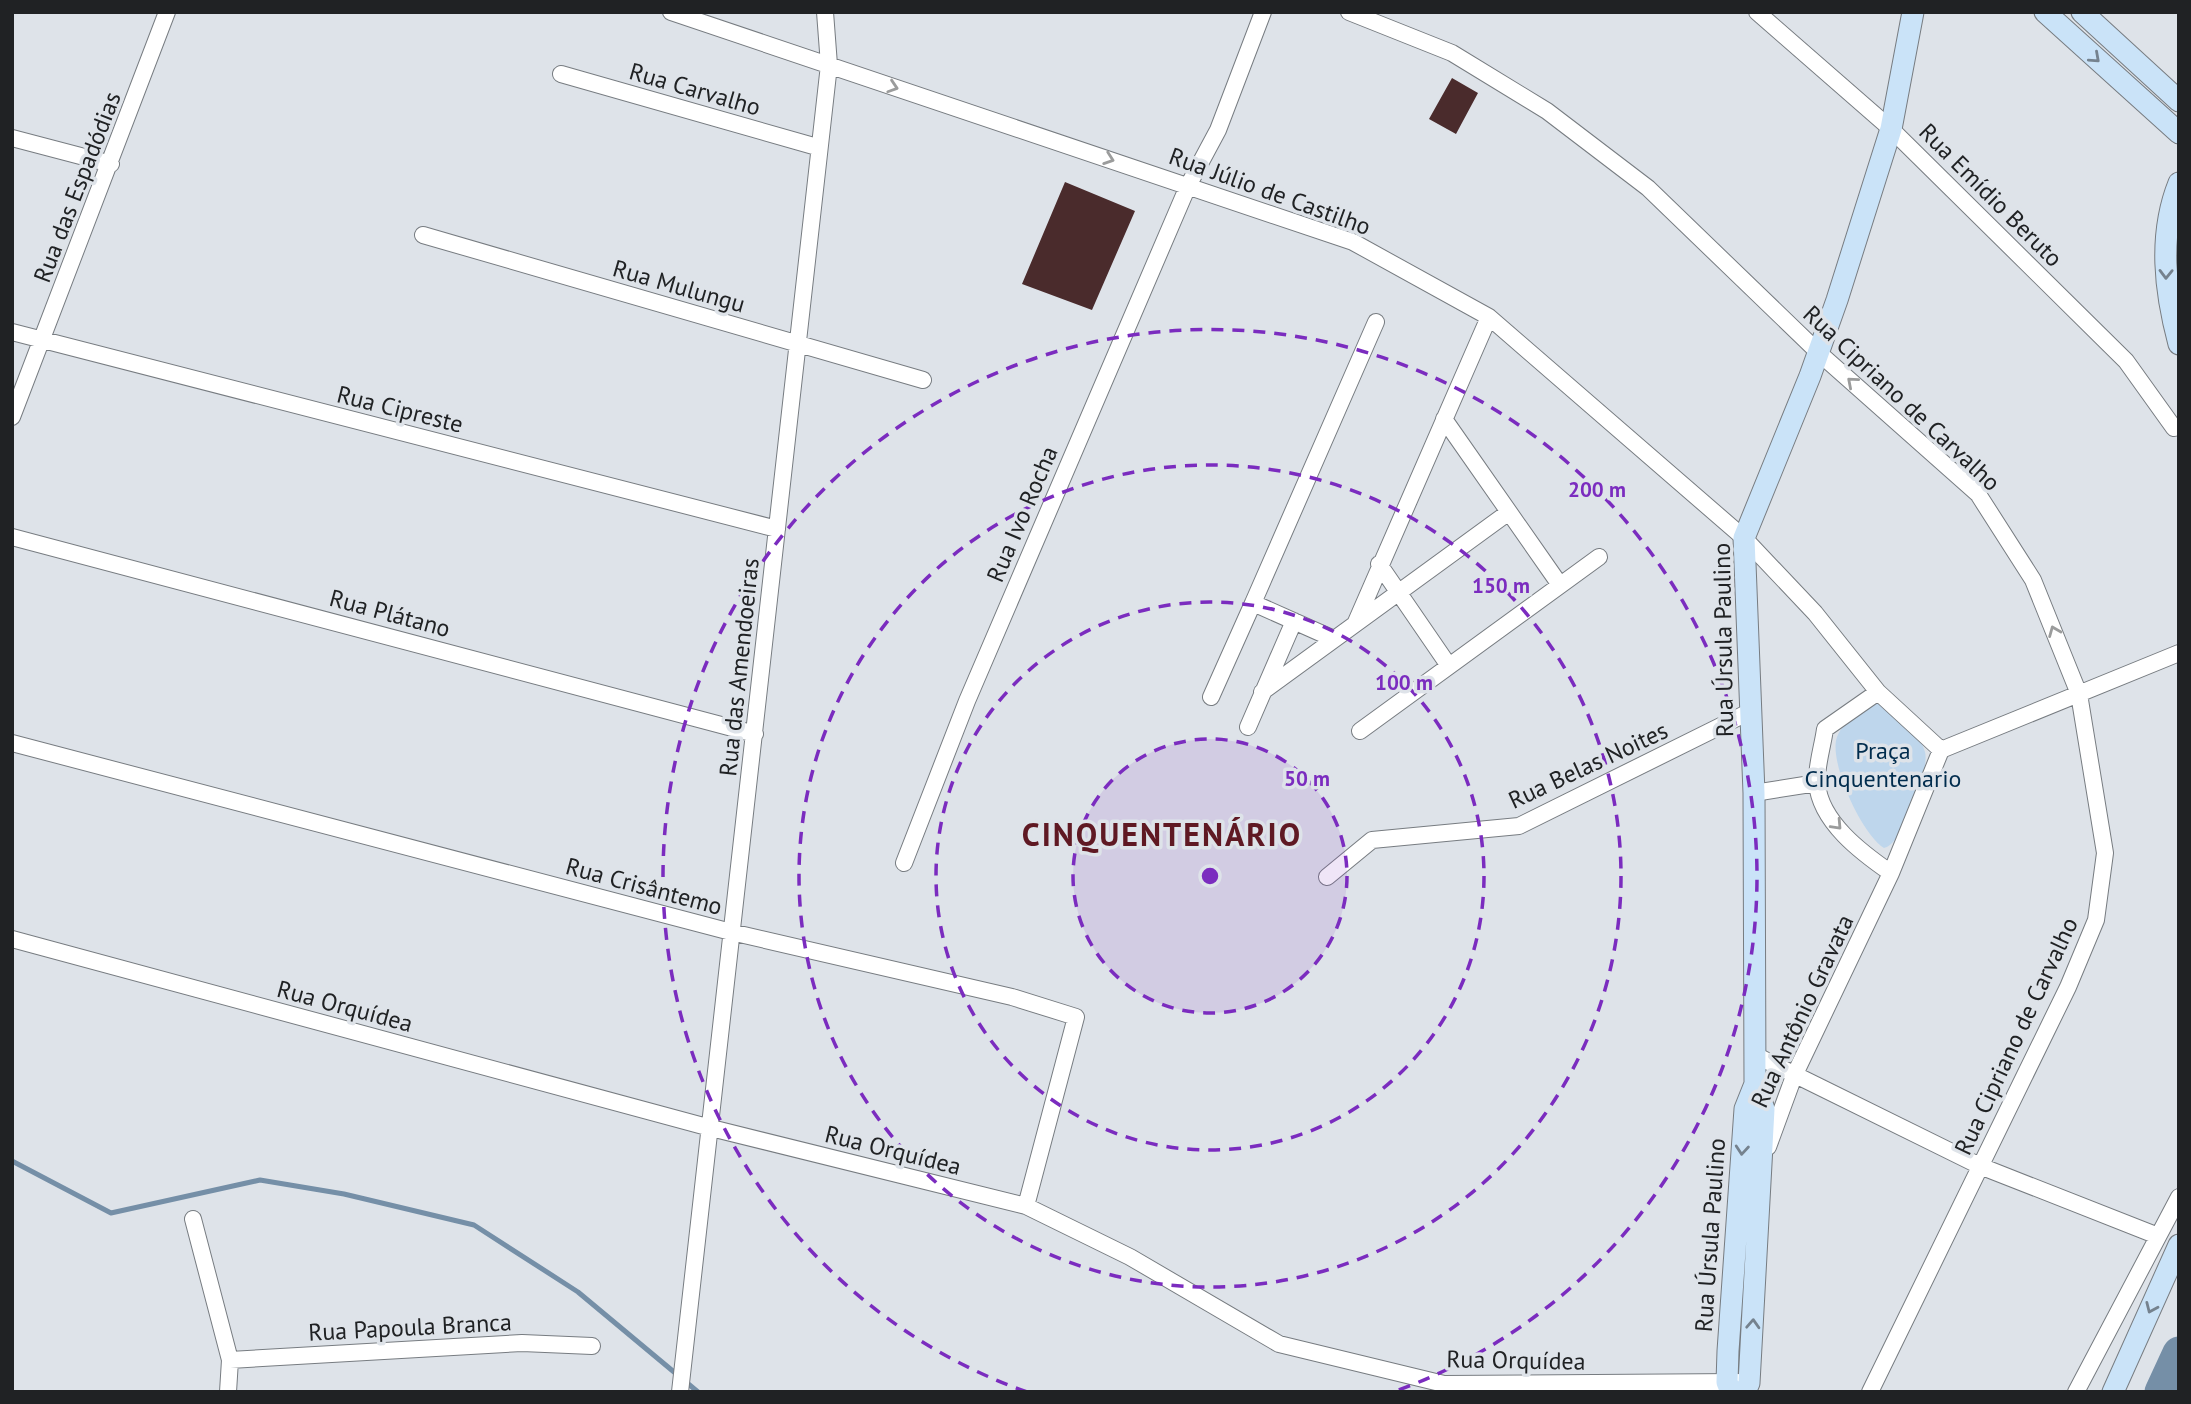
<svg xmlns="http://www.w3.org/2000/svg" width="2191" height="1404" viewBox="0 0 2191 1404" font-family="'PT Sans',sans-serif">
  <rect width="100%" height="100%" fill="#dee3e9"/>
  <!-- green -->
  <path fill="#bed6ec" d="M1882,703C1896,717 1920,732 1925,752C1930,770 1903,845 1884,848C1862,835 1828,761 1837,737C1841,726 1849,721 1858,713C1866,707 1872,703 1882,703Z"/>
  <g fill="none" stroke-linecap="round" stroke-linejoin="round">
    <!-- stream -->
    <path stroke="#758fa7" stroke-width="5" d="M12,1161L111,1213L260,1180L344,1194L474,1225L578,1292L698,1392"/>
    <!-- river -->
    <path stroke="#758fa7" stroke-width="33" d="M2161,1392L2179,1353"/>
  </g>
  <!-- building -->
  <path fill="#4a2b2c" d="M1452,78L1478,93L1456,134L1429,119Z
    M1065,182L1135,211L1092,310L1022,284Z"/>
  <g fill="none" stroke-linecap="round" stroke-linejoin="round">
    <!-- street casing -->
    <g stroke="#777c81" stroke-width="18">
      <path id="street" d="M671,12L1353,242L1489,317L1744,538L1815,613L1878,692L1941,750
        M1349,12L1452,53L1547,111L1648,188L1819,353L1978,494L2033,580L2079,694L2105,853L2096,920L2068,987L1870,1392
        M1757,12L1891,129L2126,361L2174,428
        M561,74L817,147
        M12,138L111,164
        M423,235L923,380
        M12,332L777,529
        M12,417L167,12
        M1444,419L1560,585
        M12,537L755,734
        M1379,564L1449,666
        M1253,603L1376,322
        M1356,622L1489,317
        M1262,692L1509,512
        M1878,692L1825,729C1823,745 1816,766 1817,783C1820,822 1862,853 1891,873
        M1211,697L1253,603L1334,639
        M1248,727L1294,621
        M1360,731L1599,557
        M12,743L731,932L1012,997L1076,1017L1026,1206
        M1941,750L2179,653
        M1754,793L1817,783
        M904,863L967,701L1188,186L1218,130L1263,12
        M1327,877L1372,840L1519,826L1749,712
        M12,939L707,1127L1026,1206L1130,1257L1279,1344L1444,1384L1738,1382
        M1755,1055L1980,1166L2158,1236
        M1768,1147L1794,1076L1891,873L1941,750
        M193,1219L230,1360L228,1392
        M230,1360L522,1343L592,1346
        M680,1392L829,65L825,12
        M2076,1392L2179,1197"/>
    </g>
    <!-- secondary casing -->
    <g stroke="#777c81" stroke-width="23">
      <path id="secondary" d="M2045,12L2179,133
        M2082,12L2179,101
        M2179,183C2158,235 2165,292 2179,344
        M1731,1392L1727,1382L1728,1351L1745,1109L1755,1084
        M1745,1392L1749,1383L1764,1109L1755,1084L1754,793L1744,538L1810,376L1837,300L1891,129L1913,12
        M2113,1392L2179,1245"/>
    </g>
    <!-- street -->
    <use href="#street" stroke="#fff" stroke-width="16"/>
    <!-- secondary -->
    <use href="#secondary" stroke="#cae3f8" stroke-width="21"/>
  </g>
  <!-- one-way arrows -->
  <defs><path id="oneway-chevron" d="M-2-3.5L2.5 0L-2 3.5" fill="none" stroke-width="1.6" stroke-linecap="round" stroke-linejoin="round" transform="scale(1.75)"/></defs>
  <g stroke="#75828e">
    <use href="#oneway-chevron" transform="translate(2095 58) rotate(42)"/>
    <use href="#oneway-chevron" transform="translate(2166 274) rotate(91)"/>
    <use href="#oneway-chevron" transform="translate(1742 1150) rotate(95)"/>
    <use href="#oneway-chevron" transform="translate(2151 1308) rotate(114)"/>
    <use href="#oneway-chevron" transform="translate(1753 1324) rotate(-87)"/>
  </g>
  <g stroke="#9b9c9c">
    <use href="#oneway-chevron" transform="translate(893 87) rotate(18)"/>
    <use href="#oneway-chevron" transform="translate(1109 159) rotate(19)"/>
    <use href="#oneway-chevron" transform="translate(1852 382) rotate(-139)"/>
    <use href="#oneway-chevron" transform="translate(2054 631) rotate(-112)"/>
    <use href="#oneway-chevron" transform="translate(1837 825) rotate(47)"/>
  </g>
  <!-- distance rings -->
  <circle cx="1210" cy="876" r="137" fill="#7b2cbf" fill-opacity=".12"/>
  <g fill="none" stroke="#7b2cbf" stroke-width="3.5" stroke-dasharray="12 9">
    <circle cx="1210" cy="876" r="137"/>
    <circle cx="1210" cy="876" r="274"/>
    <circle cx="1210" cy="876" r="411"/>
    <path d="M1027 1392A547 547 0 1 1 1393 1392"/>
  </g>
  <g text-anchor="middle" dominant-baseline="central" stroke-width="7" stroke-linejoin="round" paint-order="stroke">
    <!-- street labels -->
    <g font-size="24" fill="#202224" stroke="#dee3e9">
      <text transform="translate(695 89) rotate(16)">Rua Carvalho</text>
      <text transform="translate(77 187) rotate(-69)">Rua das Espadódias</text>
      <text transform="translate(1270 191) rotate(20)">Rua Júlio de Castilho</text>
      <text transform="translate(1991 195) rotate(45)">Rua Emídio Beruto</text>
      <text transform="translate(679 286) rotate(16)">Rua Mulungu</text>
      <text transform="translate(1902 398) rotate(43)">Rua Cipriano de Carvalho</text>
      <text transform="translate(400 409) rotate(14)">Rua Cipreste</text>
      <text transform="translate(1022 514) rotate(-67)">Rua Ivo Rocha</text>
      <text transform="translate(390 613) rotate(15)">Rua Plátano</text>
      <text transform="translate(1723 640) rotate(-91)">Rua Úrsula Paulino</text>
      <text transform="translate(739 667) rotate(-84)">Rua das Amendoeiras</text>
      <text transform="translate(1588 765) rotate(-25)">Rua Belas Noites</text>
      <text transform="translate(644 886) rotate(15)">Rua Crisântemo</text>
      <text transform="translate(345 1006) rotate(15)">Rua Orquídea</text>
      <text transform="translate(1802 1011) rotate(-65)">Rua Antônio Gravata</text>
      <text transform="translate(2016 1036) rotate(-65)">Rua Cipriano de Carvalho</text>
      <text transform="translate(893 1150) rotate(14)">Rua Orquídea</text>
      <text transform="translate(1710 1235) rotate(-86)">Rua Úrsula Paulino</text>
      <text transform="translate(410 1327) rotate(-3)">Rua Papoula Branca</text>
      <text transform="translate(1516 1360) rotate(1)">Rua Orquídea</text>
    </g>
    <!-- park labels -->
    <g font-size="24" fill="#002c4d" stroke="#dee3e9">
      <text x="1883" y="750">Praça<tspan x="1883" dy="28">Cinquentenario</tspan></text>
    </g>
    <!-- district labels -->
    <g font-size="32" font-weight="bold" letter-spacing="2" fill="#5f1923" stroke="#dee3e9">
      <text x="1162" y="834">CINQUENTENÁRIO</text>
    </g>
  </g>
  <circle cx="1210" cy="876" r="10" fill="#7b2cbf" stroke="#dee3e9" stroke-width="3.5"/>
  <g font-size="21" text-anchor="middle" font-weight="bold" fill="#7b2cbf" stroke="#dee3e9" stroke-width="7" stroke-linejoin="round" paint-order="stroke">
    <text x="1597" y="497">200 m</text>
    <text x="1501" y="593">150 m</text>
    <text x="1404" y="690">100 m</text>
    <text x="1307" y="786">50 m</text>
  </g>
  <!-- border -->
  <rect width="2191" height="1404" fill="none" stroke="#202224" stroke-width="28"/>
</svg>
